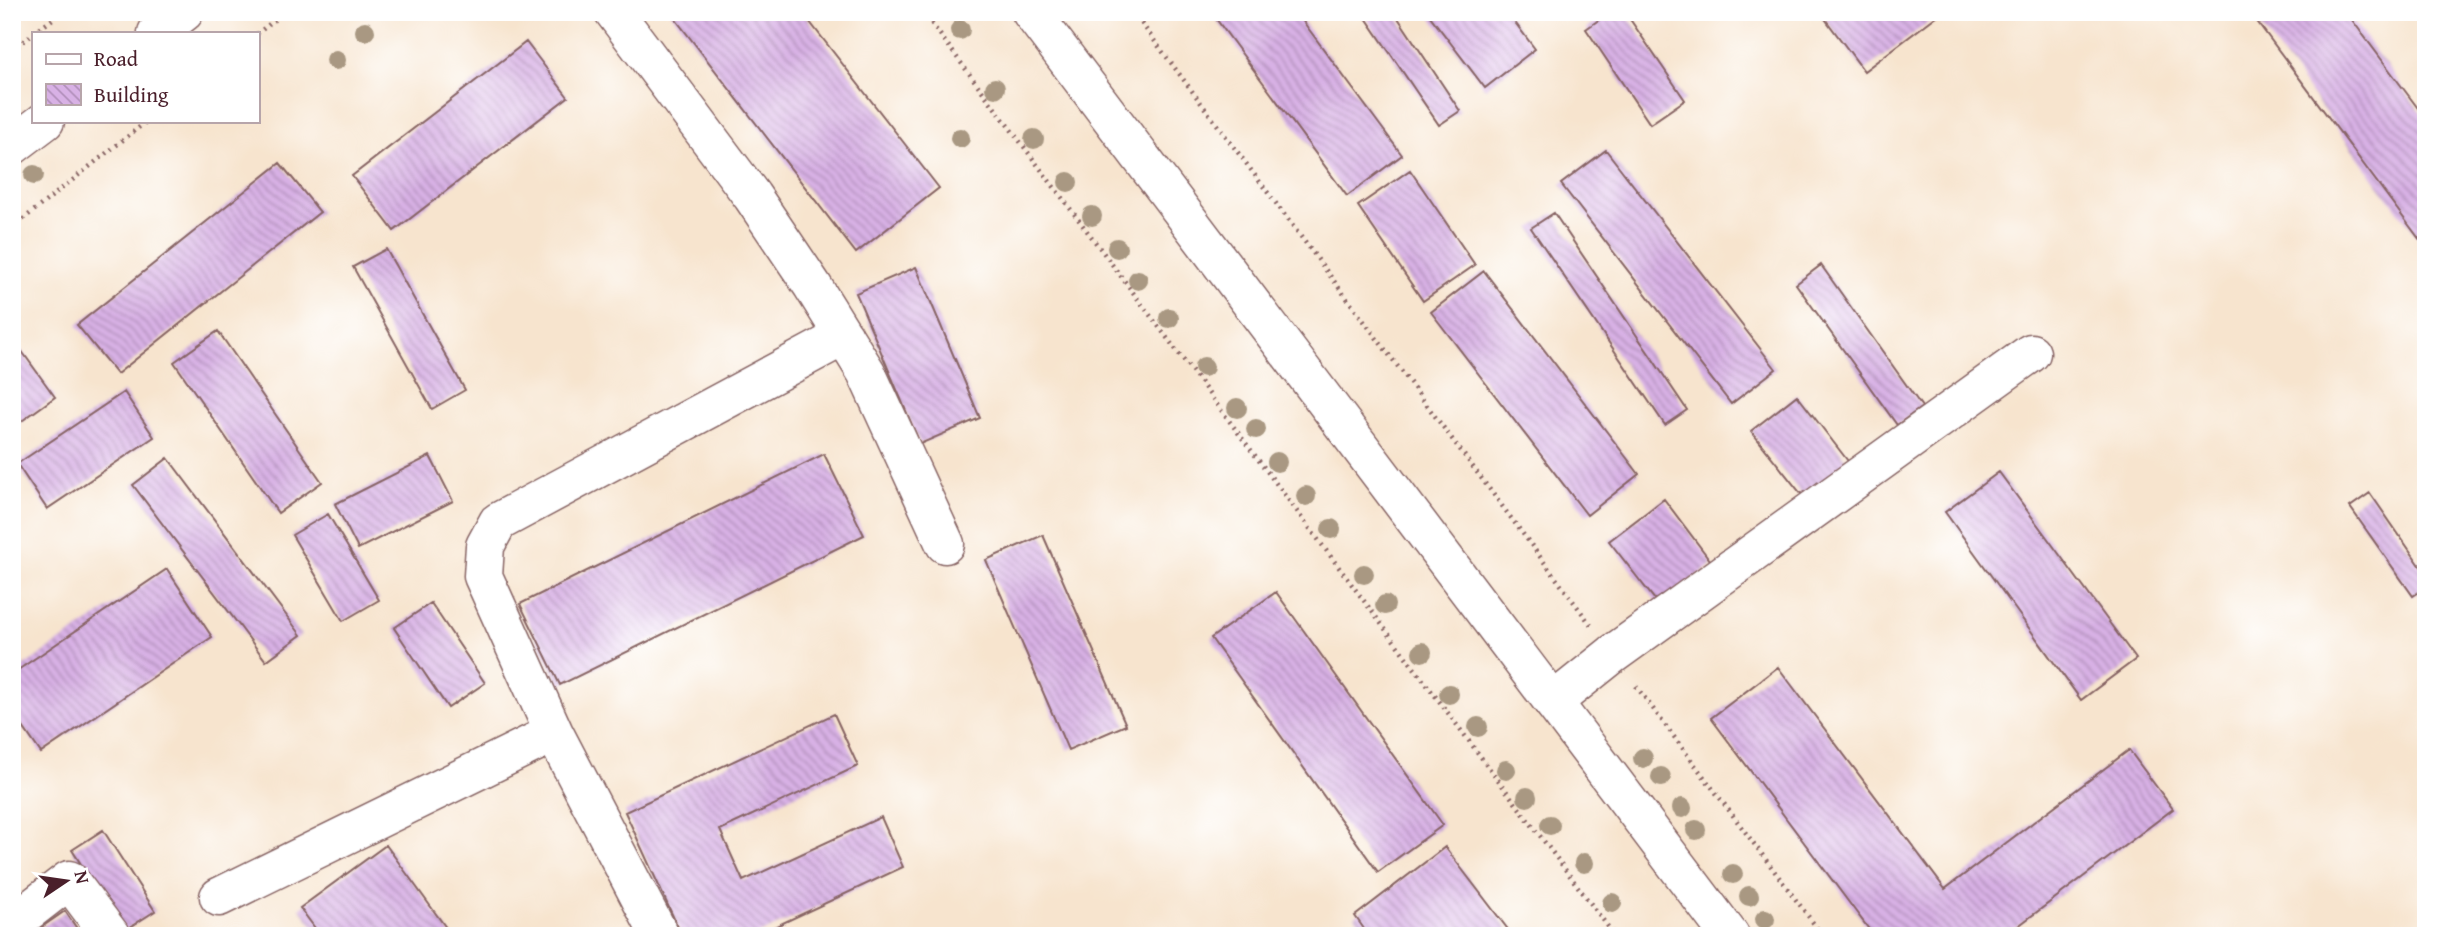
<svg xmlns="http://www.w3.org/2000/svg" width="2438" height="948" viewBox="0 0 2438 948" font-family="'Gentium Book Plus',serif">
  <defs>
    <pattern id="building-back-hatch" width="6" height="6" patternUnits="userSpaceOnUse" patternTransform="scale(1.75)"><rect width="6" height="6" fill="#d8b1e5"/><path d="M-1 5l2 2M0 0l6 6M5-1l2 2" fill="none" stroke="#b18fba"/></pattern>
  </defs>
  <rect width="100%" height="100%" fill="#fff"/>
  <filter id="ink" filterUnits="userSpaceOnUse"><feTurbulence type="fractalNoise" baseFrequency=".0143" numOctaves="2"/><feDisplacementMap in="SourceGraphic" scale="14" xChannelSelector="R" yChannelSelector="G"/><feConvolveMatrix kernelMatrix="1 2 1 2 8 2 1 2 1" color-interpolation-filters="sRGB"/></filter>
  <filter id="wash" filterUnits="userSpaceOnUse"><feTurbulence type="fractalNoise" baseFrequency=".00686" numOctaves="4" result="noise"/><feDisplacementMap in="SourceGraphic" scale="28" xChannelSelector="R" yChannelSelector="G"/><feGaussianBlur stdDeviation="1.57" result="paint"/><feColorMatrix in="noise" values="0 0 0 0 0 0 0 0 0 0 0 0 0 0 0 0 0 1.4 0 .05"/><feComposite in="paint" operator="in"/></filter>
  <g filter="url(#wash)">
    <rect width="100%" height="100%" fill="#f7e4ce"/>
    <g id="blocks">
      <!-- building -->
      <path fill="url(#building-back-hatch)" d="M670,12H802L939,188L856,253Z
        M1211,12H1296L1402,155L1347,196Z
        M1362,12H1394L1460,111L1439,125Z
        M1427,12H1507L1535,49L1485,88Z
        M1610,12H1625L1685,100L1650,124L1586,29Z
        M1820,12H1942L1864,71Z
        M2250,12H2346L2426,119V248Z
        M526,42L568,97L394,231L352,176Z
        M1606,150L1776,369L1731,404L1561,184Z
        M280,163L320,212L117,374L77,325Z
        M1410,170L1475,265L1423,301L1358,206Z
        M1554,213L1687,410L1665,425L1531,228Z
        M386,249L465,390L432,409L353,267Z
        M1821,265L1922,407L1897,425L1796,284Z
        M916,267L980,418L920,444L856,293Z
        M1484,271L1639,474L1587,515L1431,312Z
        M218,331L322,482L278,513L174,362Z
        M21,350L55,397L12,428V356Z
        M124,392L154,437L47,509L17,464Z
        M1797,395L1851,465L1806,500L1751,431Z
        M824,454L864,535L560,685L520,604Z
        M430,456L453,501L358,549L335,504Z
        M168,458L301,635L266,661L133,485Z
        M1999,472L2136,659L2081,700L1945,512Z
        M2370,493L2426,574V587L2413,596L2350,507Z
        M1664,499L1713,564L1659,605L1609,541Z
        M328,514L379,600L343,621L292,535Z
        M1043,535L1126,725L1068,750L986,560Z
        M167,569L212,637L41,753L12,711V674Z
        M1276,592L1443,825L1378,872L1211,638Z
        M431,603L485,683L448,708L394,628Z
        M1778,667L1945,889L2129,750L2173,809L2005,936H1874L1711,718Z
        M834,714L858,766L720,830L743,881L881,817L903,867L755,936H682L625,812Z
        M103,830L155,911L124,931L72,850Z
        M386,845L452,936H321L300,908Z
        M1445,847L1513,936H1369L1355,916Z
        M65,911L82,936H29Z"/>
    </g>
  </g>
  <g filter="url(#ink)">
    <use href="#blocks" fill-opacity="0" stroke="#876464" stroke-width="2"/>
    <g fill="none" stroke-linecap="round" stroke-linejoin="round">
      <!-- minor casing -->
      <g stroke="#876464" stroke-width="41">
        <path id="minor" d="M614,12L752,196L812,285L866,372L945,544
          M157,33L184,12
          M12,146L45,121
          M1553,702L1613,654L2031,353
          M219,897L554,733
          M12,924L69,880L111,936
          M660,936L554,733L483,576L485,546L498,522L844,336"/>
      </g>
      <!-- major casing -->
      <g stroke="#876464" stroke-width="41">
        <path id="major" d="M1031,12L1730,936"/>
      </g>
      <!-- path -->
      <path stroke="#876464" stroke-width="4.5" stroke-dasharray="2 5" stroke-linecap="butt" d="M923,12L1615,936
        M1133,12L1591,625
        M34,33L62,12
        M257,34L284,12
        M12,50L33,34
        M12,228L147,121
        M1636,686L1823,936"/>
      <!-- minor -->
      <use href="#minor" stroke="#fff" stroke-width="38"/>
      <!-- major -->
      <use href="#major" stroke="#fff" stroke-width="38"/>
    </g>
    <!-- trees -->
    <g fill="#a99882">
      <circle cx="960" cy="30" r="10"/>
      <circle cx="365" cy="31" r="10"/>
      <circle cx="336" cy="60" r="10"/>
      <circle cx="995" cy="88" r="10"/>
      <circle cx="960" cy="138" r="10"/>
      <circle cx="1034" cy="139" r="10"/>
      <circle cx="34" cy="175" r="10"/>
      <circle cx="1068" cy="182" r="10"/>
      <circle cx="1092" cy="216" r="10"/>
      <circle cx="1117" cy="248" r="10"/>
      <circle cx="1138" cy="280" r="10"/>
      <circle cx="1169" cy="318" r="10"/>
      <circle cx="1204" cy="367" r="10"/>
      <circle cx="1237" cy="408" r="10"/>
      <circle cx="1256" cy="429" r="10"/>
      <circle cx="1277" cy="462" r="10"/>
      <circle cx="1306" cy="496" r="10"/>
      <circle cx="1331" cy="529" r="10"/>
      <circle cx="1364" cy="574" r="10"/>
      <circle cx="1385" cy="605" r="10"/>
      <circle cx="1422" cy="652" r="10"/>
      <circle cx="1449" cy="694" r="10"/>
      <circle cx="1478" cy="727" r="10"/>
      <circle cx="1643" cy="758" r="10"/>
      <circle cx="1506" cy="770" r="10"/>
      <circle cx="1661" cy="777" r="10"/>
      <circle cx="1527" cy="797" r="10"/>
      <circle cx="1682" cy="808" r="10"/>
      <circle cx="1550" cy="825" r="10"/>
      <circle cx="1696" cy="830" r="10"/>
      <circle cx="1584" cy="863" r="10"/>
      <circle cx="1733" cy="874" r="10"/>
      <circle cx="1749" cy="896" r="10"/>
      <circle cx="1612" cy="903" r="10"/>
      <circle cx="1765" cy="919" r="10"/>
    </g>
  </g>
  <!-- margin -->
  <rect width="2438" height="948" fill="none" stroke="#fff" stroke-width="42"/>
  <!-- legend -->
  <rect x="32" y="32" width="228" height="91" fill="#ffffff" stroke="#b7a5aa" stroke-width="2"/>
  <rect x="46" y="54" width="35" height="10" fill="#ffffff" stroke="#b7a5aa" stroke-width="2"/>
  <text x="94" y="66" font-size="21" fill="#4a1f2b">Road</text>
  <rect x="46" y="84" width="35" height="21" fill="url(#building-back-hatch)" stroke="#b7a5aa" stroke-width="2"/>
  <text x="94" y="102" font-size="21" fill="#4a1f2b">Building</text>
  <!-- north arrow -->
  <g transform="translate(66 881) rotate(77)" stroke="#ffffff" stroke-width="5" paint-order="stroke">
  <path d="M0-5L12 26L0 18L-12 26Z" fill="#4a1f2b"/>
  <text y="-10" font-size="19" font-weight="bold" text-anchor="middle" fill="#4a1f2b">N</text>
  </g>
</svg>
